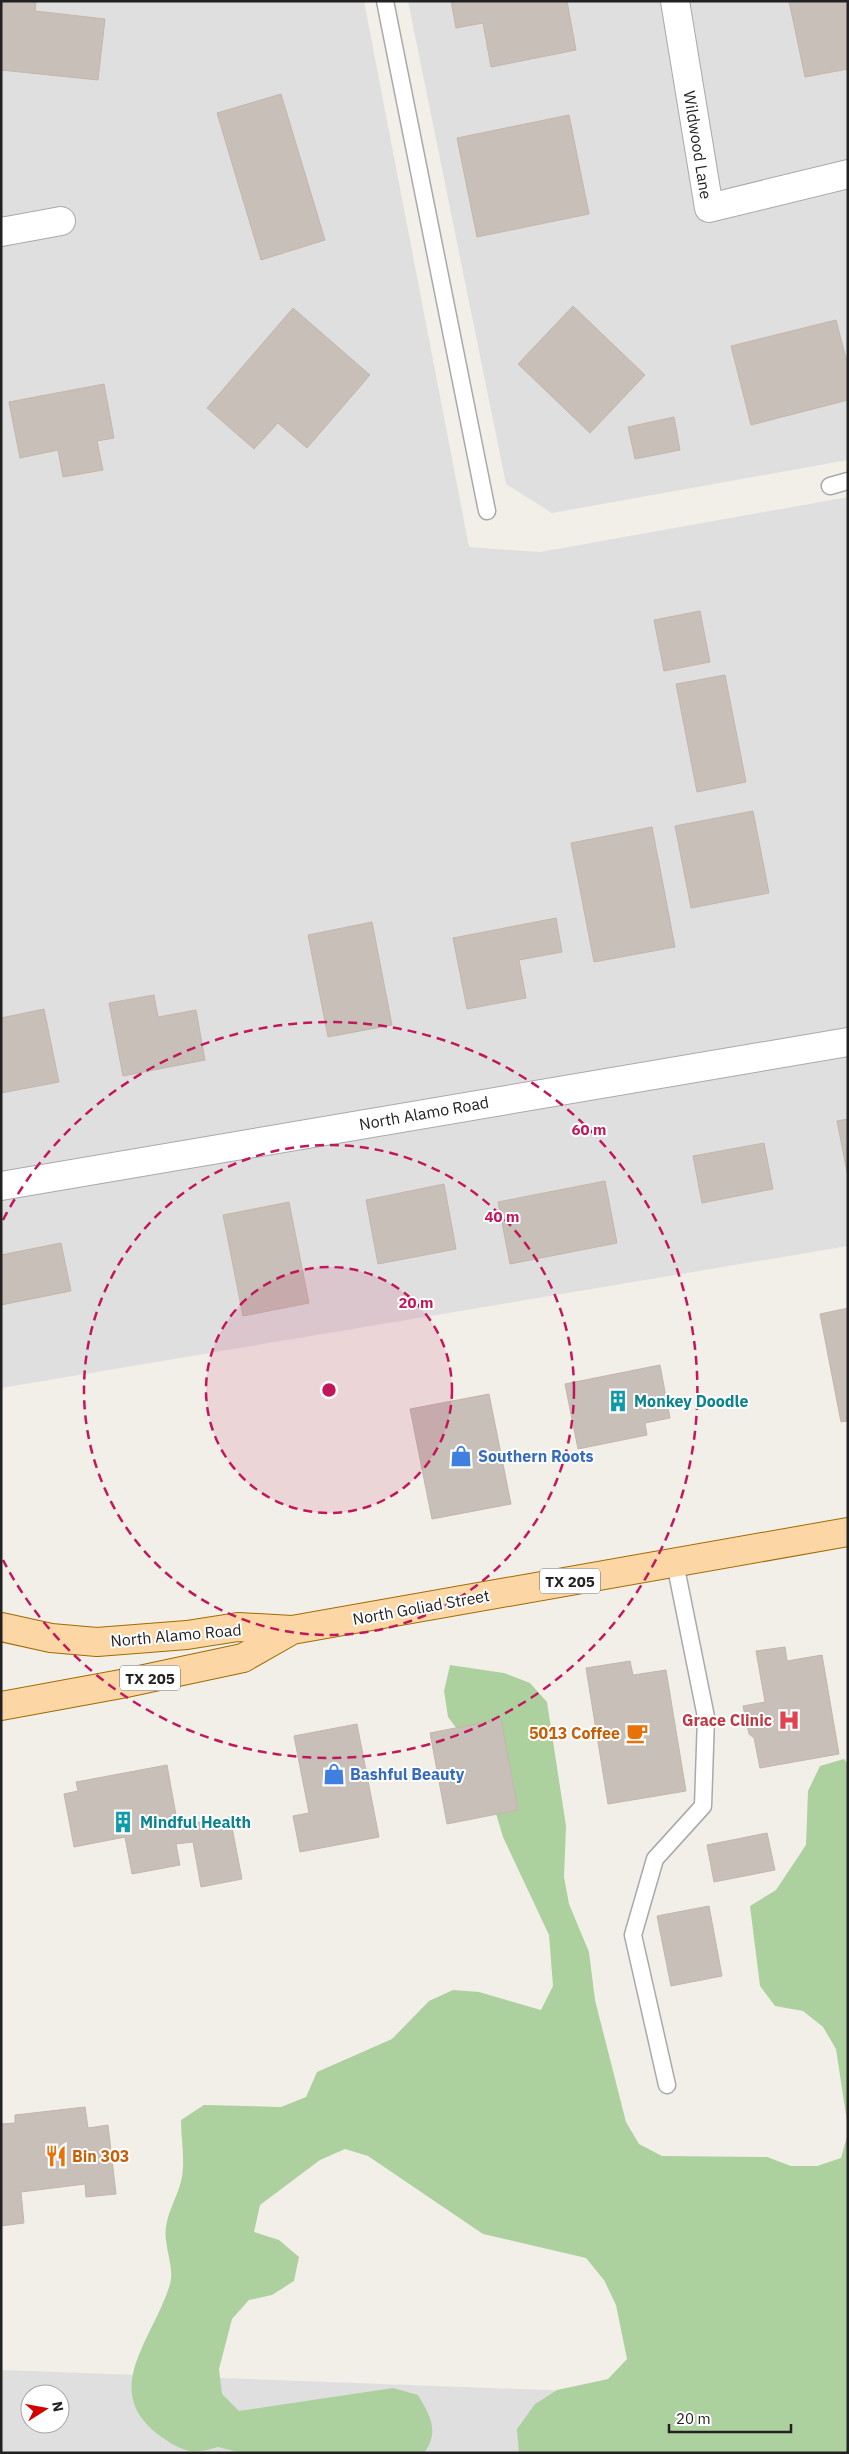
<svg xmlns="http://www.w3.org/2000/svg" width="849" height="2454" viewBox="0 0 849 2454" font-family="'IBM Plex Sans',sans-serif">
  <rect width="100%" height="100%" fill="#f2efe9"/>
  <!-- residential -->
  <path fill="#e0dfdf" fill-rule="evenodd" d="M1,1H364L469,547L540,552L848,497V1246L1,1388Z
    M408,1H848V460L552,513L506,484Z
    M1,2370L848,2401V2453H1ZM30,2394H60V2424H30Z"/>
  <!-- forest -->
  <path fill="#add19e" d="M450,1665L504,1673L530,1683L547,1702L566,1826L564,1877L569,1904L589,1952L595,2000L626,2122L639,2144L662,2156L767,2157L791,2166H817L841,2158L848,2133V2453H519L517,2429L535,2404L557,2390L608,2379L627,2359L616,2305L604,2280L586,2258L483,2234L368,2156L345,2149L320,2160L260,2205L254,2232L279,2240L299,2257L294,2281L272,2295L249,2300L232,2319L219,2369L222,2394L239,2411L393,2388L418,2395C430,2415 440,2432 424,2453H242L218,2447C196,2454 185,2453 166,2440C95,2394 153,2341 170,2284C175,2267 163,2245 166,2227C168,2210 179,2194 182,2177C185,2159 181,2138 181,2120L204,2105L281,2107L306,2097L317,2072L392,2039L429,2001L453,1990L479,1992L541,2010L553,1986L549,1935L503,1837L480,1760L448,1717L444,1691Z
    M844,1759L848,1764V2128L836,2049L823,2027L803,2011L775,2006L760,1986L750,1906L776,1890L806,1845L808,1791L820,1766Z"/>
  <!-- building -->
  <path fill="#c7bfb8" stroke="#c4b6ab" d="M1,1H36L35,11L105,19L98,80L1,70Z
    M451,1H567L576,50L491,67L483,23L456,28Z
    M789,1H848V69L805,77Z
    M281,94L325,240L261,260L217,113Z
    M569,115L589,214L477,237L457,138Z
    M573,306L645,375L590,433L518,364Z
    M293,308L370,375L307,448L278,423L254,449L207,408Z
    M836,320L848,366V400L751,425L731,346Z
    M104,384L114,438L97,441L103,470L63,477L58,450L20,458L9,402Z
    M674,417L680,450L635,459L628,427Z
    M700,611L710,662L664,671L654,620Z
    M725,675L746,782L697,792L676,684Z
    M753,811L769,893L691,908L675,826Z
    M652,827L675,947L594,962L571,843Z
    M556,918L562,952L519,960L526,998L467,1009L453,938Z
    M372,922L392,1025L328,1037L308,935Z
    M154,995L158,1017L196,1010L205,1060L123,1076L109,1003Z
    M44,1009L59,1082L1,1093V1018Z
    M848,1119V1177L837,1121Z
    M764,1143L773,1189L702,1203L693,1156Z
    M605,1181L617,1243L510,1264L498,1202Z
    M444,1184L456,1249L378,1264L366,1200Z
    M289,1202L309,1303L243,1316L223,1215Z
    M61,1243L71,1291L1,1305V1255Z
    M848,1308V1421L841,1422L820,1314Z
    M660,1365L670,1418L645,1423L647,1435L578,1449L565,1384Z
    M489,1394L511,1504L432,1519L410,1409Z
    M785,1647L787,1661L822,1655L839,1754L760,1768L754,1738L749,1734L743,1706L765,1702L756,1651Z
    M630,1661L633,1675L666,1670L686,1791L608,1804L586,1668Z
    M501,1719L518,1810L447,1824L430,1733Z
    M357,1724L379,1837L300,1852L293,1816L309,1813L294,1736Z
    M167,1765L178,1826L230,1817L242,1879L201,1887L193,1842L176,1844L180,1865L132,1874L125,1837L74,1847L64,1794L78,1791L76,1782Z
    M767,1833L775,1870L714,1882L707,1845Z
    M709,1906L722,1976L671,1986L657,1916Z
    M85,2107L88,2128L108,2125L116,2194L86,2197L85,2184L21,2192L24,2223L1,2226V2124L15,2123V2115Z"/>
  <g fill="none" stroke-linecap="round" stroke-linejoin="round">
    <!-- service casing -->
    <g stroke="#a9a9a9" stroke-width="19">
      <path id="service" d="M385,1L487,511
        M830,486L848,481
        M667,2085L633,1935L655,1859L703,1806L706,1717L675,1563"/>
    </g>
    <!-- minor casing -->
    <g stroke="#a9a9a9" stroke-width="30">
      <path id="minor" d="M675,1L709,208L848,174
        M1,232L61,221
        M1,1186L848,1042"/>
    </g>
    <!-- primary casing -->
    <g stroke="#a06b00" stroke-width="30">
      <path id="primary" d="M1,1627L51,1638L97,1642L187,1635L238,1627L292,1630
        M1,1706L121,1684L243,1658L292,1630L848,1532"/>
    </g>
    <!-- service -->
    <use href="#service" stroke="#fff" stroke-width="16"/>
    <!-- minor -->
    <use href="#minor" stroke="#fff" stroke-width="28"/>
    <!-- primary -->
    <use href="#primary" stroke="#fcd6a4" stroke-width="28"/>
  </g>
  <!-- distance rings -->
  <circle cx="329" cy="1390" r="123" fill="#c2185b" fill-opacity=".12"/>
  <g fill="none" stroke="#c2185b" stroke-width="2.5" stroke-dasharray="9 6">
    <circle cx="329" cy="1390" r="123"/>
    <circle cx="329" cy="1390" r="245"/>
    <path d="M3 1220A368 368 0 1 1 3 1560"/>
  </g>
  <!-- icons -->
  <defs>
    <g id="building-bare" transform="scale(1.725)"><path d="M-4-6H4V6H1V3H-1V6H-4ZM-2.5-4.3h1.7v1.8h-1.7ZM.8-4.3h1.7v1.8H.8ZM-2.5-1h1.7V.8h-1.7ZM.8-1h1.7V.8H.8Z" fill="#0f9aa8" stroke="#fff" stroke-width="2.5" paint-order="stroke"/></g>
    <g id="shop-bare" transform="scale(1.725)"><path d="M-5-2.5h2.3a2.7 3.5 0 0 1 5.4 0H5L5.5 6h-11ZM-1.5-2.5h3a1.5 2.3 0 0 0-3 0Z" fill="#3f7fe0" stroke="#fff" stroke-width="2.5" paint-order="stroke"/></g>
    <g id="hospital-bare" transform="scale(1.725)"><path d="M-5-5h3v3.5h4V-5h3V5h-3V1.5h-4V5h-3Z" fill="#e0444e" stroke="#fff" stroke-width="2.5" paint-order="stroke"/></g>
    <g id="cafe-bare" transform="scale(1.725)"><path d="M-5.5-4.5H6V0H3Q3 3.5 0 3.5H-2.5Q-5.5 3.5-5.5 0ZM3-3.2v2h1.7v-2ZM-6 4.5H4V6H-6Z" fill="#e8710a" stroke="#fff" stroke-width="2.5" paint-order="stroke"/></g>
    <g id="restaurant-bare" transform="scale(1.725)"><path d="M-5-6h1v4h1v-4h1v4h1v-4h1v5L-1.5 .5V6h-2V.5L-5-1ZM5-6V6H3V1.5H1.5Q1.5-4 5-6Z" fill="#e8710a" stroke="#fff" stroke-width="2.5" paint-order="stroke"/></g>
  </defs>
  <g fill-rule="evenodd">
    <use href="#building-bare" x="618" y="1401"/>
    <use href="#shop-bare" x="461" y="1456"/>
    <use href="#hospital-bare" x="789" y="1720"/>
    <use href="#cafe-bare" x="637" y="1733"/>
    <use href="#shop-bare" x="334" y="1774"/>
    <use href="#building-bare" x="123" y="1822"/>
    <use href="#restaurant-bare" x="56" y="2156"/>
  </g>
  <g text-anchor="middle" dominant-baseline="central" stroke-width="4" stroke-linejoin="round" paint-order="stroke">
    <!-- shield labels -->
    <g fill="#fff" stroke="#646464" stroke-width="1">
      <rect x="540" y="1568.5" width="60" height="25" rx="4"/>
      <rect x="120" y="1665.5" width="60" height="25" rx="4"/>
    </g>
    <g font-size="15" font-weight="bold" fill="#222">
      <text x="570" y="1581">TX 205</text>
      <text x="150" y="1678">TX 205</text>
    </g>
    <!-- street labels -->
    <g font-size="16" fill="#222" stroke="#fff">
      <text transform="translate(698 145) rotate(81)">Wildwood Lane</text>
      <text transform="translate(424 1113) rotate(-10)">North Alamo Road</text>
      <text transform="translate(421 1607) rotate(-10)">North Goliad Street</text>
      <text transform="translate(176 1635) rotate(-5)">North Alamo Road</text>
    </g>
    <!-- culture labels -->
    <g font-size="16" font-weight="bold" fill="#0d838f" stroke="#fff" text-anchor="start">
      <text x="634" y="1401">Monkey Doodle</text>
      <text x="140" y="1822">Mindful Health</text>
    </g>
    <!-- shop labels -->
    <g font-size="16" font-weight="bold" fill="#366cbe" stroke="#fff" text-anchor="start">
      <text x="478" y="1456">Southern Roots</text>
      <text x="350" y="1774">Bashful Beauty</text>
    </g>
    <!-- health labels -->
    <g font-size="16" font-weight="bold" fill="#be3a42" stroke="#fff" text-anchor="end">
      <text x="772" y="1720">Grace Clinic</text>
    </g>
    <!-- food labels -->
    <g font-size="16" font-weight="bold" fill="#c56008" stroke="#fff" text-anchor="end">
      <text x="620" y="1733">5013 Coffee</text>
      <text x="72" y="2156" text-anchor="start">Bin 303</text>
    </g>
  </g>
  <circle cx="329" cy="1390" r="8" fill="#c2185b" stroke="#fff" stroke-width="2.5"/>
  <g font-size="15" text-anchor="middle" font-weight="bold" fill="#c2185b" stroke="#fff" stroke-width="4" stroke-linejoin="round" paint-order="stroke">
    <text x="589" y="1135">60 m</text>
    <text x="502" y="1222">40 m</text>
    <text x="416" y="1308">20 m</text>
  </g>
  <!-- border -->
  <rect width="849" height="2454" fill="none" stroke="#222222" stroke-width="5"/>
  <!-- north arrow -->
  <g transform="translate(45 2409) rotate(79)"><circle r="24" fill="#ffffff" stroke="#a7a7a7"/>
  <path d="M0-4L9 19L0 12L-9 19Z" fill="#d40000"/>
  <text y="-8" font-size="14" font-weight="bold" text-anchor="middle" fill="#222222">N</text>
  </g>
  <!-- scale -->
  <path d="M669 2424v8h122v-8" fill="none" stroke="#222222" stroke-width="2.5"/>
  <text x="676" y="2424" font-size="15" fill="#222222" stroke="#ffffff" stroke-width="4" paint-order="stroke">20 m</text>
</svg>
